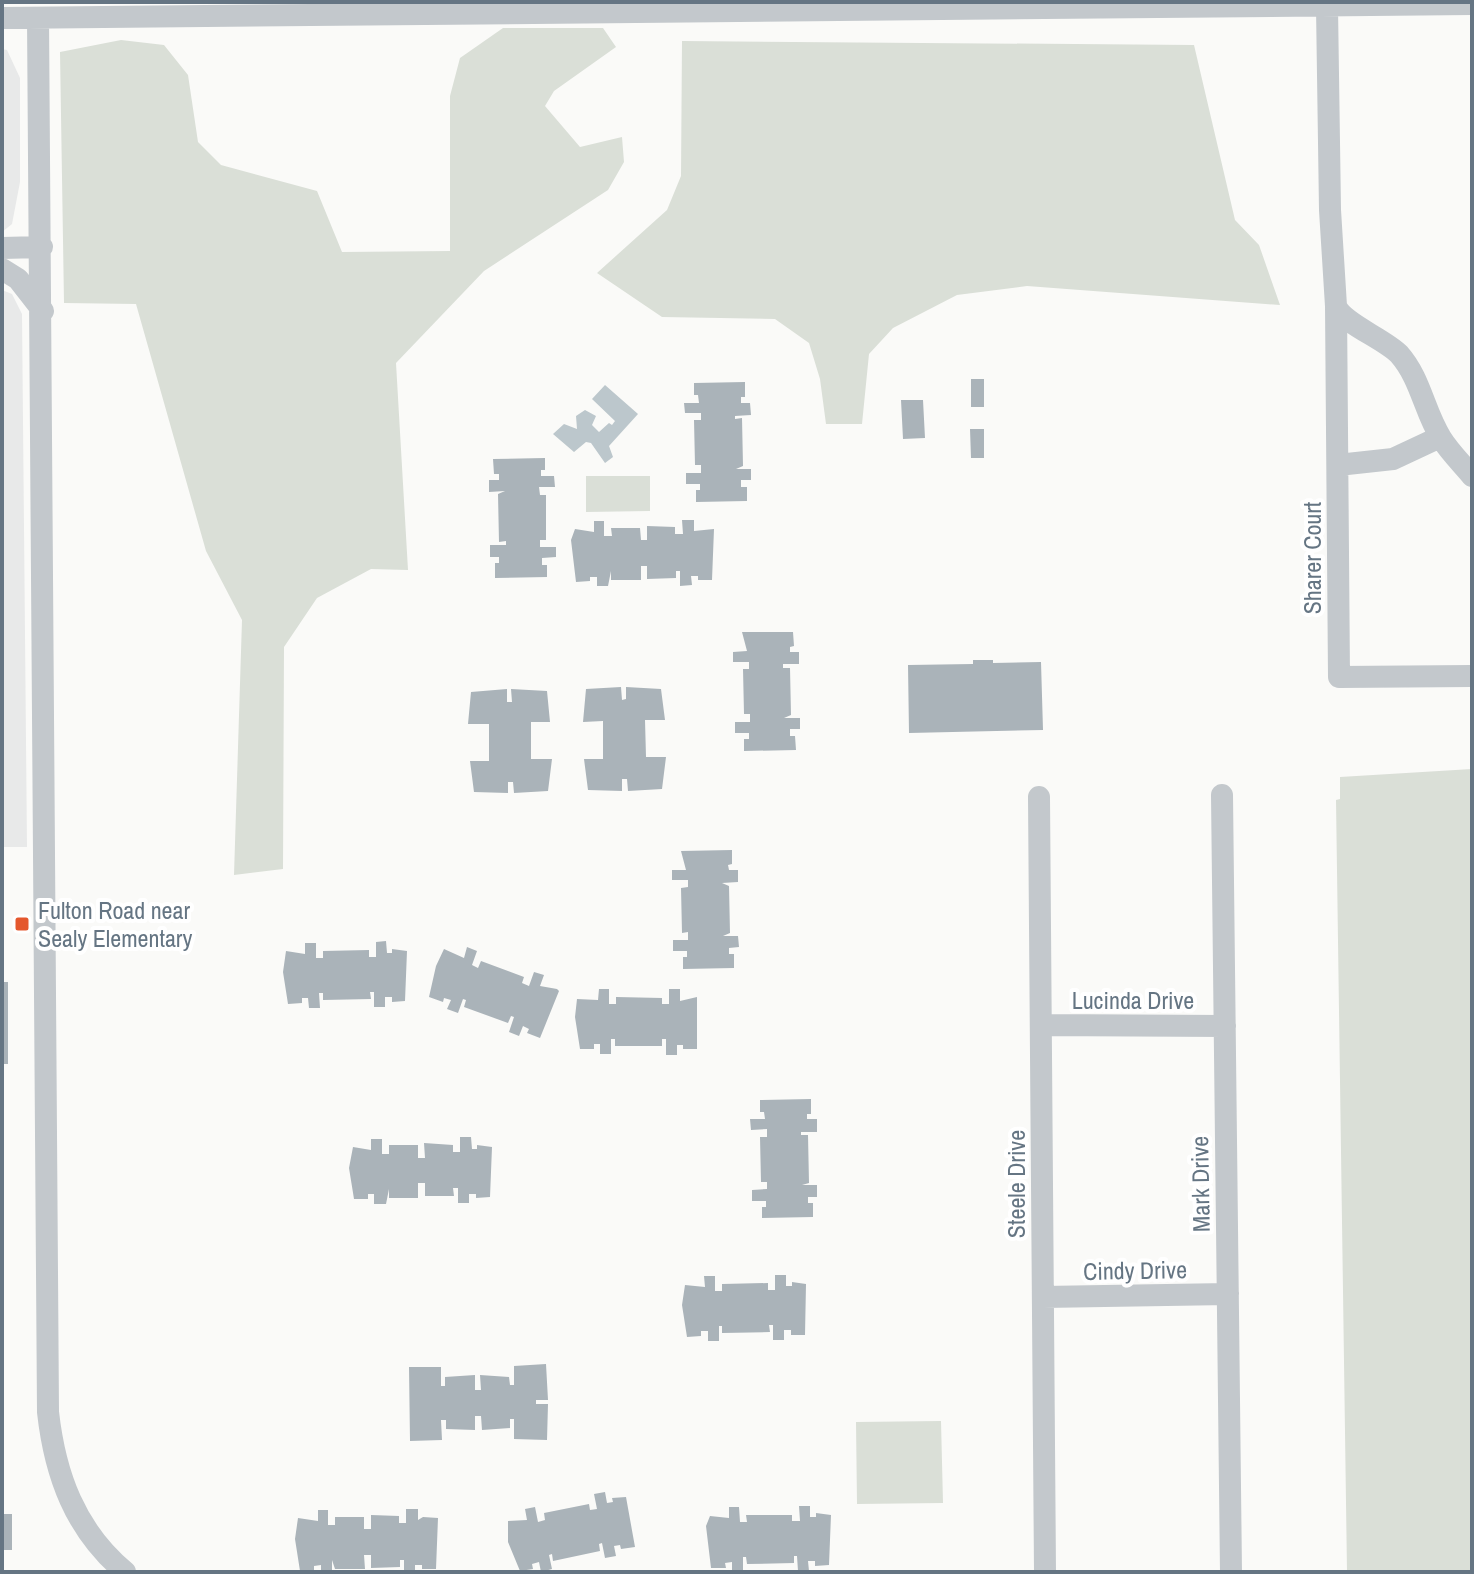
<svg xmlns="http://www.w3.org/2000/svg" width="1474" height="1574" viewBox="0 0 1474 1574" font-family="'Archivo Narrow',sans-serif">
  <rect width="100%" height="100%" fill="#fafaf8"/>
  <!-- built -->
  <path fill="#e8e9e9" d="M2,49L7,50L20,78V182L12,224L2,232Z
    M2,290L12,294L22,314L27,847H2Z"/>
  <!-- green -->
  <path fill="#dadfd7" d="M503,28H603L616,47L554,91L545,106L580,147L622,137L624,162L608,190L484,271L396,363L408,570L371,569L317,598L284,647L283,869L234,875L242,620L206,551L136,304L64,303L60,52L121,40L164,45L188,75L198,142L221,165L317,191L342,252L450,251V96L460,58Z
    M682,41L1194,45L1235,220L1259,245L1280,305L1027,286L957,295L893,328L869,354L862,424H826L820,379L809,343L775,319L662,317L597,273L667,210L681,176Z
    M586,476H650V511L586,512Z
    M1472,769V1572H1347L1336,800L1340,799V777Z
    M941,1421L943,1503L857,1504L856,1422Z"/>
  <!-- water -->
  <path fill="#bcc7cc" d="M605,385L638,414L609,446L613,457L605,463L591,443L586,442L574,452L553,434L564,424L577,429L576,416L585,410L596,416L592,425L599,432L609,423L612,425L615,421L592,399Z"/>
  <!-- building -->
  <path fill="#aab3b9" d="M971,379H984V407H971Z
    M745,382V397H741V403H750L751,415L735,416V419L742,418L743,466L736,469H751V480H741V487H747V501L696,502V490H700V484H686V473H701V465H695L694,420H701V413H685L684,403H699L698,395H694V383Z
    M901,400H923L925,438L903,439Z
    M970,429H984V458H971Z
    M545,458V470H541V476H554L555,487H539L540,495H546V540H540V547H556V557L542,558V565H547V577L495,578V563H499V557H490V545H506V541L499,542L498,494L505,491L489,492V480H499V474H494L493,459Z
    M682,520H694V531L714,529L712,580H698V576H691L692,585L680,586V571H676V578L647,579V566H641V580H611V571L608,586H597V577H590V581L576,582L571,540L575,529L594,532V521H604V536H612L611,528H640L641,540H647V526L675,527V534H683Z
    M742,632H793L794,646L790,647V652H799V664H783V668H790L791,715L784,718H800V729H790V736H795L796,750L744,751V739H749V733H735V722H750V714H744L743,669H749V662H733V652L747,651Z
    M973,660H993V663L1041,662L1043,730L909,733L908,665L973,664Z
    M621,687L622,700L626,699V687L661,689L665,720H645L646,757H666L662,789L628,791L627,779H622V791L588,790L584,759H603V721L583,722L586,689Z
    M507,689V702H512L511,689L547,691L550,722H531V759H552L548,791L514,793L513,782H508V793L474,792L470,761H489V724H468L471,692Z
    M732,850V864L728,865L729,870H738V882L722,883L729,886L730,933L723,936H738L739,947L729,948V954H734V968L683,969V957H687V951H673V940H688V932L682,933L681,888L688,887V880H672V870H686L681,851Z
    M386,941L387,953H392V949L407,951L405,1001L392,1002V997H385V1007H374V992H370L371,999L323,1000V993H319L320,1008H309L308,998H302V1003L288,1004L283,972L286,951L305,954V943H316V958H323V951L369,950V957H376V942Z
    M467,947L477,951L472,965L478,968L481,961L524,977L522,983L529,986L534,972L544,975L540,986L557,989L559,991L540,1038L527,1033L529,1029L523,1026L519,1036L509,1032L514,1017L511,1016L508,1023L464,1007L466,1000L463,999L458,1013L447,1009L451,1000L444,998L443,1002L429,997L436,966L444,949L464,958Z
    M2,982H8V1064H2Z
    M599,989H609V1004H616V997L662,998V1004H669V989H680V1001L697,997V1049H683V1045H677V1055H666V1039H662V1046H615V1039H611V1054H600V1044H594V1049H580L575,1017L577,999L598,1000Z
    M811,1099V1114H807V1119H817V1132H801V1135H808L809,1183L802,1185H817V1197H808V1203H813V1217L762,1218V1207H766V1201H752V1190L767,1189V1182H761L760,1137H767V1129L751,1130L750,1119H765L764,1112H760V1100Z
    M460,1137H471L472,1149H477V1145L492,1147L490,1197L476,1198V1194H469V1203H458V1188H453L454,1196H425V1183H418V1198H389V1189L386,1204H374V1194H368V1199H354L349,1168L353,1147L371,1150V1139H382V1154H389V1145H418V1158H425L424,1143L453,1145V1152H460Z
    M775,1275H786V1286H792V1282L806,1284L805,1335H791V1330H784V1340H773V1325H769L770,1332L722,1333V1326H719V1341H708V1331H701V1336L687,1337L682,1305L685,1285L705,1287L704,1276H715V1291H722V1284L768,1283V1290H775Z
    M546,1364L548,1400H536V1404H548L547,1440L514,1439V1419H510V1428L482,1430L481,1416H475V1430L446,1429V1420H441L442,1440L410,1441L409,1367H441V1386H445V1377L475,1375V1390H481L480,1375L509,1377L510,1385H514V1366Z
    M605,1492L607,1503L613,1502L612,1498L626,1497L635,1547L621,1549L620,1545L614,1546L616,1556L605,1558L602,1543L599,1544L600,1551L553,1561L552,1554L549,1555L552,1569L541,1572L539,1562L532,1564L533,1569L520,1571L508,1542V1521L527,1520L525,1509L535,1507L538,1522L545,1520L544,1513L589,1504L590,1510L597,1509L594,1494Z
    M799,1506H810V1517H816V1513L831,1515L829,1565L815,1566V1561H808L809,1571H798L797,1556H794V1563L747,1564L746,1557H743V1572H732V1562L725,1563L726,1568H711L706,1526L710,1516L729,1518V1507H739L740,1522H747L746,1515H792V1521H800Z
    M406,1509H418V1520L423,1517L438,1518L436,1569H422V1565H415V1572H404V1560H400V1567L371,1568V1555H364L365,1569H335L332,1560V1572H321V1565L314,1566V1570L300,1571L295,1539L298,1518L318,1521V1510H328V1525H335V1517H364V1529H371V1515L399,1516V1523H406Z
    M2,1514H12V1550H2Z"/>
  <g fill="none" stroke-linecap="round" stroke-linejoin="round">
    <!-- minor -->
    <path stroke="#c3c8cc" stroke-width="22" d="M1327,7L1330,210L1336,306L1339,677L1472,676
      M2,18L1472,4
      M38,18L48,1412C55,1475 75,1530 125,1572
      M2,248L42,247
      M2,269L18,279L43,311
      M1336,306C1342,323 1383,338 1399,354C1421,379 1424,411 1441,438C1449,451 1462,464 1472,476
      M1338,465L1393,459L1440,437
      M1222,795L1231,1572
      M1039,797L1045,1572
      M1041,1025L1225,1026
      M1043,1297L1228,1294"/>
  </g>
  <!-- markers -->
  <rect fill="#e4572d" stroke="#fff" stroke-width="3" x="14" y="916" width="16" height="16" rx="4"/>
  <g text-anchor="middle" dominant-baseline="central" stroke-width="8" stroke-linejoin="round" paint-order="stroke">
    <!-- street labels -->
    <g font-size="24" fill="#657583" stroke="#fff">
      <text transform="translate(1312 558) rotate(-90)">Sharer Court</text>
      <text x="1133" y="1000">Lucinda Drive</text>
      <text transform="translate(1016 1184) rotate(-90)">Steele Drive</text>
      <text transform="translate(1200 1184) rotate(-91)">Mark Drive</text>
      <text transform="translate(1135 1270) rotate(-1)">Cindy Drive</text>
    </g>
    <!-- poi labels -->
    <g font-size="24" fill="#657583" stroke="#fff" text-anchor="start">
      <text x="38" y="910">Fulton Road near<tspan x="38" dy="28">Sealy Elementary</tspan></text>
    </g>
  </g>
  <!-- border -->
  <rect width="1474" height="1574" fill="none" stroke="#657583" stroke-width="8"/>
</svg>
